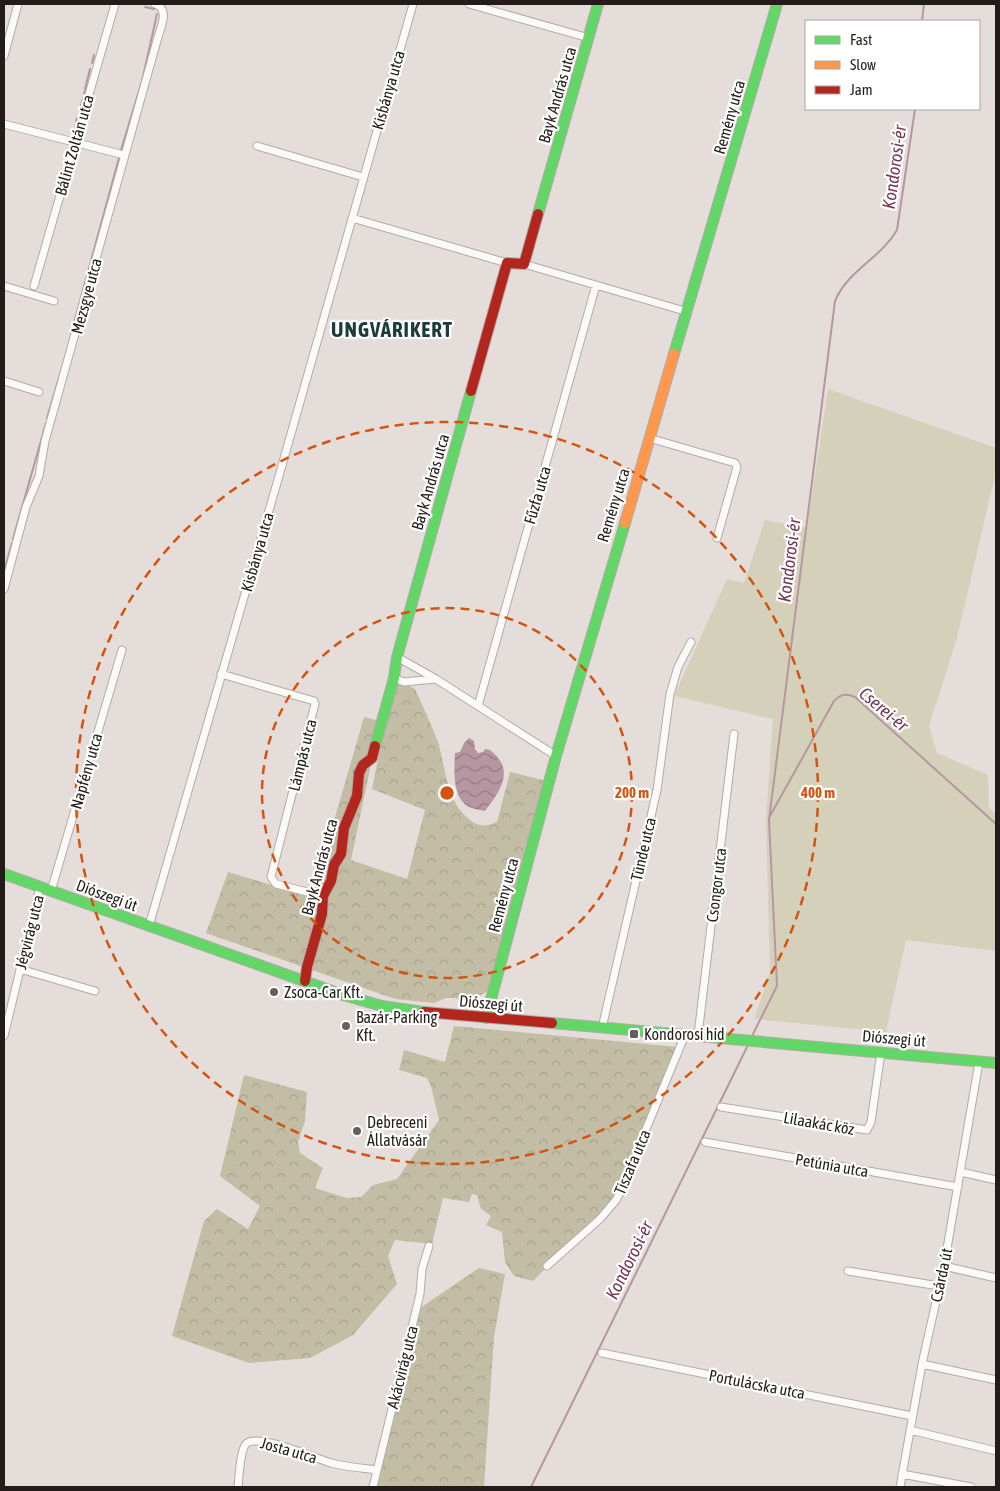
<svg xmlns="http://www.w3.org/2000/svg" width="1000" height="1491" viewBox="0 0 1000 1491" font-family="'Asap Condensed',sans-serif">
  <defs>
    <pattern id="forest-crowns" width="20" height="18" patternUnits="userSpaceOnUse" patternTransform="scale(1.25)"><rect width="20" height="18" fill="#c2bda4"/><path d="M2 6a3 3 0 1 1 6 0M12 15a3 3 0 1 1 6 0" fill="none" stroke="#a6a28d"/></pattern>
    <pattern id="water-waves" width="16" height="10" patternUnits="userSpaceOnUse" patternTransform="scale(1.25)"><rect width="16" height="10" fill="#b696a1"/><path d="M0 5q4-4 8 0t8 0" fill="none" stroke="#947a82"/></pattern>
  </defs>
  <rect width="100%" height="100%" fill="#e5ddda"/>
  <!-- grass -->
  <path fill="#d5d0ba" d="M828,389L996,448V471L957,638L929,726L937,753L988,775L989,808L996,814V951L906,940L886,1032L754,1019L770,973L766,820L773,719L674,696L727,579L744,583L765,520L807,528Z"/>
  <!-- forest -->
  <path fill="url(#forest-crowns)" d="M394,679L415,689C423,706 431,724 438,742C446,768 446,801 469,819C478,827 486,827 497,822L510,772L547,781L492,989L467,1002L455,998H446L434,1003L395,999L206,933L228,872L312,897L364,717L380,721L351,860L407,879L425,810L372,789Z
    M454,1026L678,1047L641,1141L611,1201L533,1281L514,1276L505,1262L502,1232L486,1225L491,1216L481,1209L477,1195L472,1194L469,1202L443,1198L432,1244L395,1240L388,1256L397,1284L353,1335L310,1358L249,1363L172,1336L204,1221L217,1209L248,1229L260,1206L220,1176L244,1075L307,1092L305,1121L298,1142L300,1153L323,1168L315,1188L347,1198L361,1197L373,1185L397,1179L439,1120L431,1086L427,1078L399,1070L404,1050L445,1062Z
    M479,1268L505,1274L494,1337L484,1486L490,1487H375L417,1310Z"/>
  <!-- water -->
  <path fill="url(#water-waves)" d="M469,738L474,741L475,749L478,753L483,752L485,749L490,750C493,753 496,755 498,758C513,776 496,796 485,811C480,810 474,809 469,807C452,798 454,769 455,753L460,752L464,743Z"/>
  <g fill="none" stroke-linecap="round" stroke-linejoin="round">
    <!-- stream -->
    <path stroke="#b696a1" stroke-width="2" d="M145,7L154,9
      M922,21L924,4
      M92,63L94,55
      M85,89L90,69
      M84,93L85,91
      M79,112L83,98
      M74,132L77,118
      M121,150L142,81L157,14
      M71,334L119,158
      M47,418L62,368
      M13,539L46,423
      M4,571L12,543
      M770,816L834,701C841,694 846,693 855,697L996,824
      M753,1034L777,986L769,820L835,301C848,270 881,258 897,230L915,109
      M531,1487L748,1045"/>
    <!-- street casing -->
    <g stroke="#b1aba8" stroke-width="9">
      <path id="street" d="M469,4L589,38
        M4,56L18,4
        M4,124L124,155
        M257,146L363,177
        M352,218L507,263
        M524,264L688,312
        M4,286L54,301
        M34,286L115,4
        M4,381L39,392
        M649,438L735,463L737,467L717,538
        M4,589L26,507L39,476L45,441L158,37C161,26 170,9 155,4
        M397,657L436,679L556,756
        M221,674L314,701L315,704L271,877L276,884L323,896
        M394,678L404,682L435,679
        M478,706L596,285
        M51,891L122,650
        M149,926L281,469L413,4
        M20,969L95,991
        M602,1028L657,790L670,694L678,667L691,642
        M698,1035L734,734
        M4,1036L40,887
        M721,1107L867,1130L871,1122L881,1052
        M705,1142L958,1187
        M961,1172L996,1180
        M547,1266L600,1219L616,1200L628,1178L644,1134L685,1035
        M944,1266L996,1278
        M848,1271L939,1286
        M602,1353L912,1416
        M922,1364L996,1380
        M910,1430L996,1451
        M902,1474L971,1487
        M238,1487C239,1478 240,1448 247,1443C260,1434 315,1458 331,1463C346,1467 362,1468 377,1470
        M373,1487L420,1294L422,1269L429,1246
        M900,1487L922,1364L944,1266L979,1062"/>
    </g>
    <!-- fast casing -->
    <g stroke="#b1aba8" stroke-width="12">
      <path id="fast" d="M538,214L598,4
        M674,354L777,4
        M375,746L394,678L397,657L471,391
        M4,874L343,995L382,1006L424,1012
        M486,1018L556,756L625,523
        M552,1023L996,1063"/>
    </g>
    <!-- slow casing -->
    <g stroke="#b1aba8" stroke-width="12">
      <path id="slow" d="M625,523L674,354"/>
    </g>
    <!-- jam casing -->
    <g stroke="#b1aba8" stroke-width="12">
      <path id="jam" d="M471,391L507,263L524,264L538,214
        M305,981L307,967L322,914L323,896L331,881L334,865L341,854L344,828L357,796L359,773L363,765L372,758L375,746
        M424,1012L552,1023"/>
    </g>
    <!-- street -->
    <use href="#street" stroke="#fbfaf9" stroke-width="7"/>
    <!-- fast -->
    <use href="#fast" stroke="#63d668" stroke-width="10"/>
    <!-- slow -->
    <use href="#slow" stroke="#ff974d" stroke-width="10"/>
    <!-- jam -->
    <use href="#jam" stroke="#b3261e" stroke-width="10"/>
  </g>
  <!-- distance rings -->
  <g fill="none" stroke="#d4530d" stroke-width="2.5" stroke-dasharray="9 6">
    <circle cx="447" cy="793" r="185"/>
    <circle cx="447" cy="793" r="371"/>
  </g>
  <!-- markers -->
  <g fill="#66605d" stroke="#fff" stroke-width="2">
    <circle cx="274" cy="992" r="5"/>
    <circle cx="346" cy="1026" r="5"/>
    <rect x="629" y="1029" width="10" height="10" rx="2.5"/>
    <circle cx="357" cy="1131" r="5"/>
  </g>
  <g text-anchor="middle" dominant-baseline="central" stroke-width="4.5" stroke-linejoin="round" paint-order="stroke">
    <!-- street labels -->
    <g font-size="16" fill="#221d1a" stroke="#fff">
      <text transform="translate(388 90) rotate(-74)">Kisbánya utca</text>
      <text transform="translate(557 95) rotate(-74)">Bayk András utca</text>
      <text transform="translate(729 117) rotate(-74)">Remény utca</text>
      <text transform="translate(74 145) rotate(-74)">Bálint Zoltán utca</text>
      <text transform="translate(86 296) rotate(-75)">Mezsgye utca</text>
      <text transform="translate(430 482) rotate(-74)">Bayk András utca</text>
      <text transform="translate(537 495) rotate(-74)">Fűzfa utca</text>
      <text transform="translate(613 505) rotate(-73)">Remény utca</text>
      <text transform="translate(257 552) rotate(-74)">Kisbánya utca</text>
      <text transform="translate(302 755) rotate(-76)">Lámpás utca</text>
      <text transform="translate(86 771) rotate(-74)">Napfény utca</text>
      <text transform="translate(643 849) rotate(-77)">Tünde utca</text>
      <text transform="translate(319 867) rotate(-75)">Bayk András utca</text>
      <text transform="translate(716 885) rotate(-83)">Csongor utca</text>
      <text transform="translate(107 895) rotate(20)">Diószegi út</text>
      <text transform="translate(503 895) rotate(-75)">Remény utca</text>
      <text transform="translate(29 932) rotate(-76)">Jégvirág utca</text>
      <text transform="translate(491 1003) rotate(5)">Diószegi út</text>
      <text transform="translate(894 1038) rotate(5)">Diószegi út</text>
      <text transform="translate(819 1123) rotate(10)">Lilaakác köz</text>
      <text transform="translate(632 1162) rotate(-67)">Tiszafa utca</text>
      <text transform="translate(832 1165) rotate(10)">Petúnia utca</text>
      <text transform="translate(941 1275) rotate(-78)">Csárda út</text>
      <text transform="translate(402 1367) rotate(-76)">Akácvirág utca</text>
      <text transform="translate(757 1384) rotate(11)">Portulácska utca</text>
      <text transform="translate(289 1450) rotate(16)">Josta utca</text>
    </g>
    <!-- poi labels -->
    <g font-size="16" fill="#221d1a" stroke="#fff" text-anchor="start">
      <text x="284" y="992">Zsoca-Car Kft.</text>
      <text x="356" y="1017">Bazár-Parking<tspan x="356" dy="18">Kft.</tspan></text>
      <text x="644" y="1034">Kondorosi híd</text>
      <text x="367" y="1122">Debreceni<tspan x="367" dy="18">Állatvásár</tspan></text>
    </g>
    <!-- water labels -->
    <g font-size="18" font-style="italic" fill="#733854" stroke="#fff">
      <text transform="translate(894 167) rotate(-82)">Kondorosi-ér</text>
      <text transform="translate(789 560) rotate(-83)">Kondorosi-ér</text>
      <text transform="translate(884 709) rotate(40)">Cserei-ér</text>
      <text transform="translate(629 1260) rotate(-64)">Kondorosi-ér</text>
    </g>
    <!-- district labels -->
    <g font-size="21" font-weight="bold" letter-spacing="1" fill="#1b3c39" stroke="#fff">
      <text x="392" y="329">UNGVÁRIKERT</text>
    </g>
  </g>
  <circle cx="447" cy="793" r="8" fill="#d4530d" stroke="#fff" stroke-width="2.5"/>
  <g font-size="15" text-anchor="middle" font-weight="bold" fill="#d4530d" stroke="#fff" stroke-width="4.5" stroke-linejoin="round" paint-order="stroke">
    <text x="632" y="798">200 m</text>
    <text x="818" y="798">400 m</text>
  </g>
  <!-- border -->
  <rect width="1000" height="1491" fill="none" stroke="#221d1a" stroke-width="10"/>
  <!-- legend -->
  <rect x="805" y="20" width="175" height="90" fill="#ffffff" stroke="#a7a5a3"/>
  <rect x="815" y="36" width="25" height="8" fill="#63d668" stroke="#a7a5a3"/>
  <text x="850" y="45" font-size="15" fill="#221d1a">Fast</text>
  <rect x="815" y="61" width="25" height="8" fill="#ff974d" stroke="#a7a5a3"/>
  <text x="850" y="70" font-size="15" fill="#221d1a">Slow</text>
  <rect x="815" y="86" width="25" height="8" fill="#b3261e" stroke="#a7a5a3"/>
  <text x="850" y="95" font-size="15" fill="#221d1a">Jam</text>
</svg>
